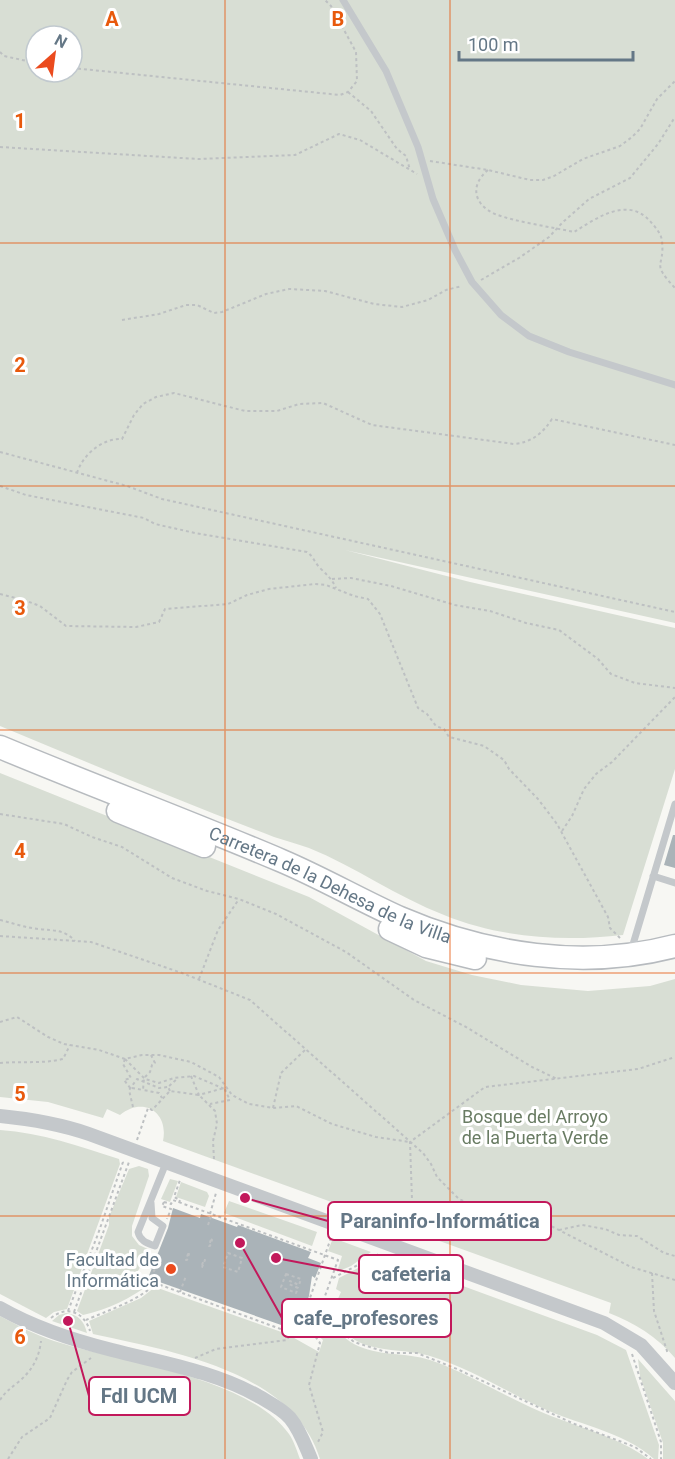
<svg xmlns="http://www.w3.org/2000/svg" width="675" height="1459" viewBox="0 0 675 1459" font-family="Roboto,sans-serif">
  <rect width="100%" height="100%" fill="#f7f7f3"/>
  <!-- green -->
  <path fill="#d8ded4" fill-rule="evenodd" d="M0,0H675V623L345,550L470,582L675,628V769L623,935C562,942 501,938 444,915C397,897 356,867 309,848C298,844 286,841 274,837C182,802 91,764 0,726ZM36,36H72V72H36Z
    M0,773L309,897L426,961L472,975L521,985L588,991L650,986L675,979V1358C658,1337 633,1322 609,1313L611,1303L163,1141C169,1112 143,1096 120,1115L107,1109L103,1118L48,1102L0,1097Z
    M0,1130C42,1133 79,1146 119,1159L120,1164L67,1309L54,1312L46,1318L0,1294Z
    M139,1166L148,1169L149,1176L132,1226V1236L139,1245L150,1250L135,1276L150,1284C131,1298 107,1310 83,1315L77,1311L109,1225V1217L129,1169Z
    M170,1179L178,1181L170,1202L161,1199Z
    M181,1182L207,1192L209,1196L205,1207L176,1197Z
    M229,1201L317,1232L312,1246L224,1213Z
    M333,1238L371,1252L351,1266L337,1272L342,1256L328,1251Z
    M381,1256L597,1335L626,1350L659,1445L658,1459H654C624,1431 574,1424 538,1406C502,1389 469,1368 430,1356C407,1349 374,1352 355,1340C342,1332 330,1319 327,1306L331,1299L337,1301L341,1292L336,1289L339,1278Z
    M155,1287L287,1334L319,1352L323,1340L315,1333L318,1324L323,1317C333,1326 343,1338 354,1344C378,1357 406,1352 430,1360C468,1373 502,1395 539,1411C573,1426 618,1436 648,1459H320C293,1371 171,1351 93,1334L89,1321L141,1298Z
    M66,1313C79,1315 84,1321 87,1333L52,1321L59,1315Z
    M0,1316C17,1325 35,1335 54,1341C118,1362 248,1376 289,1434C294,1441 297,1451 300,1459H0Z
    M638,1359L675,1401V1459H663V1443L640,1376Z"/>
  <!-- building -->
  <path fill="#aab3b8" d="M673,835H675V868L664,865Z
    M173,1208L200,1218L201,1214L237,1227L238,1225L311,1252L308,1258L321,1263L315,1278L312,1276L309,1296L298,1327L285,1322L284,1326L148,1278L168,1228Z"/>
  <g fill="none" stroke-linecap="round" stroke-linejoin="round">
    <!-- primary casing -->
    <g stroke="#b7bbbf" stroke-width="25">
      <g id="primary">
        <path id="s1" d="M0,747C93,786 188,821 282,861C322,878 360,900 400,918C486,955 584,970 675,946"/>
        <path d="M118,811L204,846"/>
        <path d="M390,929L426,946L475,958"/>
      </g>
    </g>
    <!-- path -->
    <path stroke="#bdc0c2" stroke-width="2" stroke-dasharray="3 3" stroke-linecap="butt" d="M0,52L4,56L36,63
      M72,68L340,95L348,92L357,81L356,52L331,6L325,0
      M348,92L371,111L397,149L406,156L410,170
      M0,147L198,159L295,155L339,134L360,140L417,174
      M430,161L488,170L530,180H543L554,176L583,159L620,146L632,137L640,129L657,99L675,81
      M488,170C470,185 473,204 495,214C516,222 551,227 574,232C597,218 627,196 650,221C655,227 661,233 662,241C665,269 650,261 675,288
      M481,280L519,258L549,237L563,222L589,199L630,178L658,144L675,117
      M122,320L159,314L186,305H197L214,313L222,312L266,294L289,289L325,291L374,304L402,307L428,300L446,290L462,286
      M0,452L127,486L162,499L675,612
      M77,473C83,454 103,438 122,439L134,415L143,404L156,397L174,393L245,411H277L299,404L323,403L372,425L514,444C532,442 542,434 552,419L675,445
      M0,486L26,495L144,518L155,524L195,533L307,552C313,556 315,563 320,568C327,575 332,579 336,588
      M332,579L351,578L391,586L455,605L490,611L526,623L559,630L598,659L611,674L635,683L675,688
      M0,594L24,600L40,606L66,626L136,627L159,622L165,609L228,604L247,595L269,589L315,584L326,585L354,596L368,599L380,614L418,708L427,714L436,726L444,729L449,737L484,746L504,760L509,769L538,799L557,824L608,917L610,928L621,939
      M0,814L64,824L92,837L122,847L172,878L207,891L239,899L276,914L346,952L414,1000L466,1027L532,1067L557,1079
      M562,831L572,816L584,789L596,774L612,762L675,697
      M0,920C13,923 26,928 39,929C54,931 64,929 75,941
      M0,936L91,942L182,973L250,1000L423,1153L431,1164L437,1177L459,1199L494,1215L532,1220L553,1227L631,1267L675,1280
      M199,979L218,930L239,899
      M0,1022L17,1017L48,1037L64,1044L99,1050L125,1059L142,1055H159L191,1062L219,1077L232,1095L249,1104L273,1108L296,1106L332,1124L376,1137L410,1142
      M151,1055L155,1063L152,1065L150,1072L144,1078L143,1090L159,1093L162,1098
      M125,1059L145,1079L159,1083L174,1078L194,1076L227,1090
      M125,1059L123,1064L131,1078L124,1080L131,1089
      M0,1063C21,1061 42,1064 63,1059L70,1045
      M191,1076L199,1095L224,1088L230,1100L210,1104
      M132,1088L143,1090
      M170,1091L168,1087L178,1078
      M133,1107L129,1090L137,1079L159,1088L168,1087
      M273,1108L281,1073L305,1050
      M137,1140L148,1108L152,1110L168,1093L170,1091L199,1095L215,1111L217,1124L213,1141L214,1159
      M164,1202L171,1204L173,1200L338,1260L312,1332L300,1327
      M164,1202L162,1206L171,1209L167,1219
      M179,1203L180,1200L174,1197L180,1180
      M210,1214L216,1193
      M208,1225L212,1214
      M559,1230L582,1225L605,1229L619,1235L637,1236L664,1253L675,1256
      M410,1233L413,1229L410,1142L485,1087L638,1069L675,1057
      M211,1239L212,1240L210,1246H209Z
      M228,1253L242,1258L238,1272L223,1267Z
      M188,1254H189L187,1260H186Z
      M157,1255L161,1258L154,1271L151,1269Z
      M204,1260H205L202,1267H201Z
      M652,1273L654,1311L668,1354
      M286,1274L301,1279L299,1285L290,1281L289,1284L298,1288L296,1293L281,1287Z
      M333,1278L379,1254
      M180,1292L186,1276
      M303,1299L322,1306L330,1322L354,1342L389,1353H417L457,1369L572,1423L635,1447L651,1459
      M68,1311L98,1234L123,1162L122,1159
      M74,1312L129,1162
      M51,1318C67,1305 84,1312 90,1331
      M86,1320C104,1312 143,1299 155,1283L297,1335L332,1235
      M312,1332L320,1343L309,1385L323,1432L318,1442
      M632,1354L661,1442V1459
      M195,1358L216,1349L287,1340L291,1333
      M0,1400C5,1392 10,1389 17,1383C31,1372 39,1359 41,1341
      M8,1459L22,1437L50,1418L67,1380L72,1372L91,1358"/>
    <!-- lane -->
    <path stroke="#c4c8cb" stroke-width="7" d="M343,0L386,71L418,147L433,199L455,250L472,282L501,315L529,336L569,352L675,385
      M653,876L675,883
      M631,951L675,804
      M151,1203L152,1218L163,1226L155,1246C147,1243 140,1241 138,1232L166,1163"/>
    <!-- street -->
    <path stroke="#c4c8cb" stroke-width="14" d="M0,1116C30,1119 60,1124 89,1134L604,1323L641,1345L675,1383
      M0,1308C35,1328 72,1340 112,1350C162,1363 214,1371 260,1397C270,1403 282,1409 290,1418C300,1430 305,1445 311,1459"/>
    <!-- primary -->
    <use href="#primary" stroke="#fff" stroke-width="22"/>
  </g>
  <!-- grid -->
  <path fill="none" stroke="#e8590c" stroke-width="1.5" stroke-opacity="0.55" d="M225,0V1459M450,0V1459M0,243H675M0,486H675M0,730H675M0,973H675M0,1216H675"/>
  <!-- markers -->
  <circle fill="#eb4b1e" stroke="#fff" stroke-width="2" cx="171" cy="1269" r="6"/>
  <g text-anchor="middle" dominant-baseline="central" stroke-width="6" stroke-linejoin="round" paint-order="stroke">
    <!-- street labels -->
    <g font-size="18" fill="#647786" stroke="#fff">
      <text stroke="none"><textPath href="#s1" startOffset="358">Carretera de la Dehesa de la Villa</textPath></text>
    </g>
    <!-- park labels -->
    <g font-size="18" fill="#697c63" stroke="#fff">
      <text x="535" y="1116">Bosque del Arroyo<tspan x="535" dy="21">de la Puerta Verde</tspan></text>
    </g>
    <!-- poi labels -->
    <g font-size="18" fill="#647786" stroke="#fff" text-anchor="end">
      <text x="159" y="1259">Facultad de<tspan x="159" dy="21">Informática</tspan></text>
    </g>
  </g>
  <g font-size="20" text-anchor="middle" font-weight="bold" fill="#e8590c" stroke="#fff" stroke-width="6" stroke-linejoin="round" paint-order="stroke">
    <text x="112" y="26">A</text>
    <text x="338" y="26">B</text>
    <text x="20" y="128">1</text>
    <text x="20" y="372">2</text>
    <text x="20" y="615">3</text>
    <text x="20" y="858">4</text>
    <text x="20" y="1101">5</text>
    <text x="20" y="1344">6</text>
  </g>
  <!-- callouts -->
  <path fill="none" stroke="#c2185b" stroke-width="2" d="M245 1198L328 1221M276 1258L359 1274M240 1243L282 1318M68 1321L89 1396"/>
  <g fill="#c2185b" stroke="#fff" stroke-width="2">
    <circle cx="245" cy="1198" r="6"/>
    <circle cx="276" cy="1258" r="6"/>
    <circle cx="240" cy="1243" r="6"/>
    <circle cx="68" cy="1321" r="6"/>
  </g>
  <g fill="#fff" stroke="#c2185b" stroke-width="2">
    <rect x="328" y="1202" width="223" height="38" rx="6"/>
    <rect x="359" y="1255" width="104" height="38" rx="6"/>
    <rect x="282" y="1299" width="169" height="38" rx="6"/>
    <rect x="89" y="1377" width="101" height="38" rx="6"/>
  </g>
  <g font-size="20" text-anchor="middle" font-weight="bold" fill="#647786">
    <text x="440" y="1228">Paraninfo-Informática</text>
    <text x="411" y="1281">cafeteria</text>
    <text x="366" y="1325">cafe_profesores</text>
    <text x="139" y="1403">FdI UCM</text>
  </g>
  <!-- north arrow -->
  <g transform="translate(54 54) rotate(28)"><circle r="28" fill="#ffffff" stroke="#c1c9cf" stroke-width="1.5"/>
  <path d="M0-4.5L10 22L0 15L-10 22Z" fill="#eb4b1e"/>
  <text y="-9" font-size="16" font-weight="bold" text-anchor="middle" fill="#647786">N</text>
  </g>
  <!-- scale -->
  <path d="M459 51v9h174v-9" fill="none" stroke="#647786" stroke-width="3"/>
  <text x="468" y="51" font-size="18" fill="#647786" stroke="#ffffff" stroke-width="4.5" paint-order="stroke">100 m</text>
</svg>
